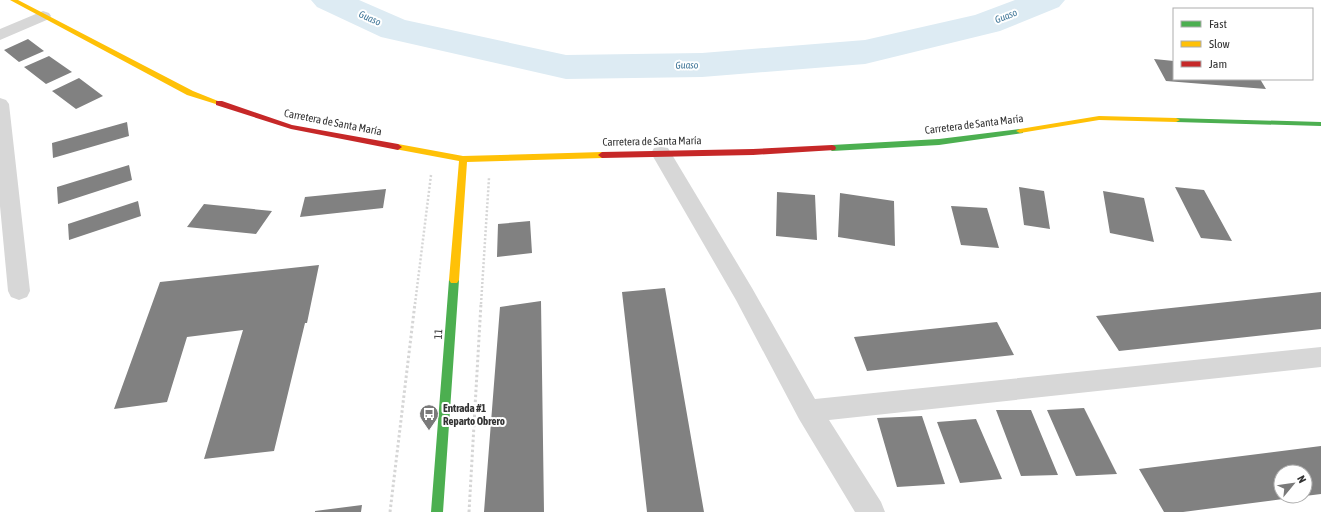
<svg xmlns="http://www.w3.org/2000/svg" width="1321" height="512" viewBox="0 0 1321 512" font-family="'Asap Condensed',sans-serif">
  <rect width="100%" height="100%" fill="#fff"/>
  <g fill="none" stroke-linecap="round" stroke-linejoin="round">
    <!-- river -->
    <path fill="#ddebf3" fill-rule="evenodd" d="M311,0H359L405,20L566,55L702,53L865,40L975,15L1015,0H1065L1059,7L1000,31L865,64L702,77L566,79L381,37L317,7Z"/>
  </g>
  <!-- building -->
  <path fill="#818181" d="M28,39L44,51L19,62L4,50Z
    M49,56L72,72L46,84L24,67Z
    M1154,59L1174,61V79H1260L1266,89L1166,81Z
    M79,78L103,96L76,109L52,91Z
    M127,122L129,136L53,158L52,143Z
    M129,165L132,180L58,204L57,187Z
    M1019,187L1044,191L1050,229L1024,225Z
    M1175,187L1204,190L1232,241L1201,238Z
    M386,189L383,208L300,217L305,197Z
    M1103,191L1144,198L1154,242L1110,233Z
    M777,192L815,195L817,240L776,236Z
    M840,193L894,201L895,246L838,237Z
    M138,201L141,216L69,240L68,224Z
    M204,204L272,211L256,234L187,227Z
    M951,206L987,208L999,248L961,245Z
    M530,221L532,253L497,257L498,224Z
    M319,265L307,323H305L274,451L204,459L243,330L187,337L167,402L114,409L160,282Z
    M665,288L704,512H647L622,292Z
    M1321,292V329L1119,351L1096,316Z
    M541,301L544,512H484L500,307Z
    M997,322L1014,355L867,371L854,337Z
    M1084,408L1117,474L1076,476L1047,410Z
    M996,410H1031L1058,475L1021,476Z
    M922,416L945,484L897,487L877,418Z
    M976,419L1002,479L960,483L937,422Z
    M1321,446V494L1305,496V472H1281V496L1298,497L1183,512H1164L1139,469Z
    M362,505L361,512H315V511Z"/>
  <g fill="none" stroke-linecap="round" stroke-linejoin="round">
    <!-- path-far1 -->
    <path stroke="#d6d6d6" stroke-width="2.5" stroke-dasharray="2 2" stroke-linecap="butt" d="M415,304L431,175
      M481,304L489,178"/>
    <!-- path -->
    <path stroke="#d6d6d6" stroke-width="3" stroke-dasharray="2.5 2.5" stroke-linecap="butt" d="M390,512L415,303
      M469,512L481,303"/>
    <!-- street -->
    <path fill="#d7d7d7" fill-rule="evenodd" d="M43,11L49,13L51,16L49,19L0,40V29Z
      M0,98L6,100L9,104L30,291L27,297L19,300L11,297L8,291L0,206Z
      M661,147L668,148L752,288L815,399L1321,347V367L829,420L881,502L885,512H855L799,419L736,300L651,153L654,148Z"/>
    <!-- fast -->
    <path fill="#4caf50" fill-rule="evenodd" d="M1173,118L1321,122V126L1176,122L1172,120Z
      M1020,129H1023V133L939,145L832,151L828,148L832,145L939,139Z
      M454,276L457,277L459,280L443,512H431L449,280L451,277Z"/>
    <!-- slow -->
    <path fill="#ffc107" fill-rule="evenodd" d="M10,0H18L193,91L223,103L219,105L187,95Z
      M1099,116L1176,118L1180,120L1176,122L1099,120L1020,133L1016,131L1020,129Z
      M398,144L463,156L602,152L606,155L602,158L467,162L459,280L457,283H451L449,280L459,161L395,149L394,147L395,145Z"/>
    <!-- jam -->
    <path fill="#c62828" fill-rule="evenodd" d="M216,101H222L292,125L398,144L402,147L398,150L291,129L216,105Z
      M832,145L835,146L836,148L835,150L753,155L602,158L598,155L602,152L753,149Z"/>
  </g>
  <!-- icons -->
  <defs>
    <g id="bus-pin" transform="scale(1)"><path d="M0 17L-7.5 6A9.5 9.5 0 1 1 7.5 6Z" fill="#7a7a7a" stroke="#fff"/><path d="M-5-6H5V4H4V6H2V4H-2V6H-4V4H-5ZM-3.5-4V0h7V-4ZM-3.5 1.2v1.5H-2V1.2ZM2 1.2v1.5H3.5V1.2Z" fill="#fff"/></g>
  </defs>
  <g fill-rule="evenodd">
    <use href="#bus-pin" x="429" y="414"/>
  </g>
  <g text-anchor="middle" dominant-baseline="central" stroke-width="4" stroke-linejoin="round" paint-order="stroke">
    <!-- far-water labels -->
    <g font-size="10" font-style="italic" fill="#3f7597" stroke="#fff">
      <text transform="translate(1006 16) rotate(-21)">Guaso</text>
      <text transform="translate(370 18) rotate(24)">Guaso</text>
      <text transform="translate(687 65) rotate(-1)">Guaso</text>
    </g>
    <!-- street labels -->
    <g font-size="11" fill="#333" stroke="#fff">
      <text transform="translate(333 122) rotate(11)">Carretera de Santa María</text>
      <text transform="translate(974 124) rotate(-7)">Carretera de Santa María</text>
      <text transform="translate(652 141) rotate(-1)">Carretera de Santa María</text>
      <text transform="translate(438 334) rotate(-86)">11</text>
    </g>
    <!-- poi labels -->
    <g font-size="11" font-weight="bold" fill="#333" stroke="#fff" text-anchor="start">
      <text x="443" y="408">Entrada #1<tspan x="443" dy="13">Reparto Obrero</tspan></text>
    </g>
  </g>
  <!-- legend -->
  <rect x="1173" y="8" width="140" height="72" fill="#ffffff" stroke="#adadad"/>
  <rect x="1181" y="21" width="20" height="6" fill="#4caf50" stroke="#adadad"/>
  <text x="1209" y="28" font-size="12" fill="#333333">Fast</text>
  <rect x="1181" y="41" width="20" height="6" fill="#ffc107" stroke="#adadad"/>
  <text x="1209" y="48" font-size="12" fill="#333333">Slow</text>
  <rect x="1181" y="61" width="20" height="6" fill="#c62828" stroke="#adadad"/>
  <text x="1209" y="68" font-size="12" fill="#333333">Jam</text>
  <!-- north arrow -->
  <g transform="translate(1293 484) rotate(61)"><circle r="19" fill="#ffffff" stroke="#adadad"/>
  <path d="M0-3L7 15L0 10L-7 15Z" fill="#7a7a7a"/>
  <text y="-6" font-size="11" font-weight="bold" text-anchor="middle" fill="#333333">N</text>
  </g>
</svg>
